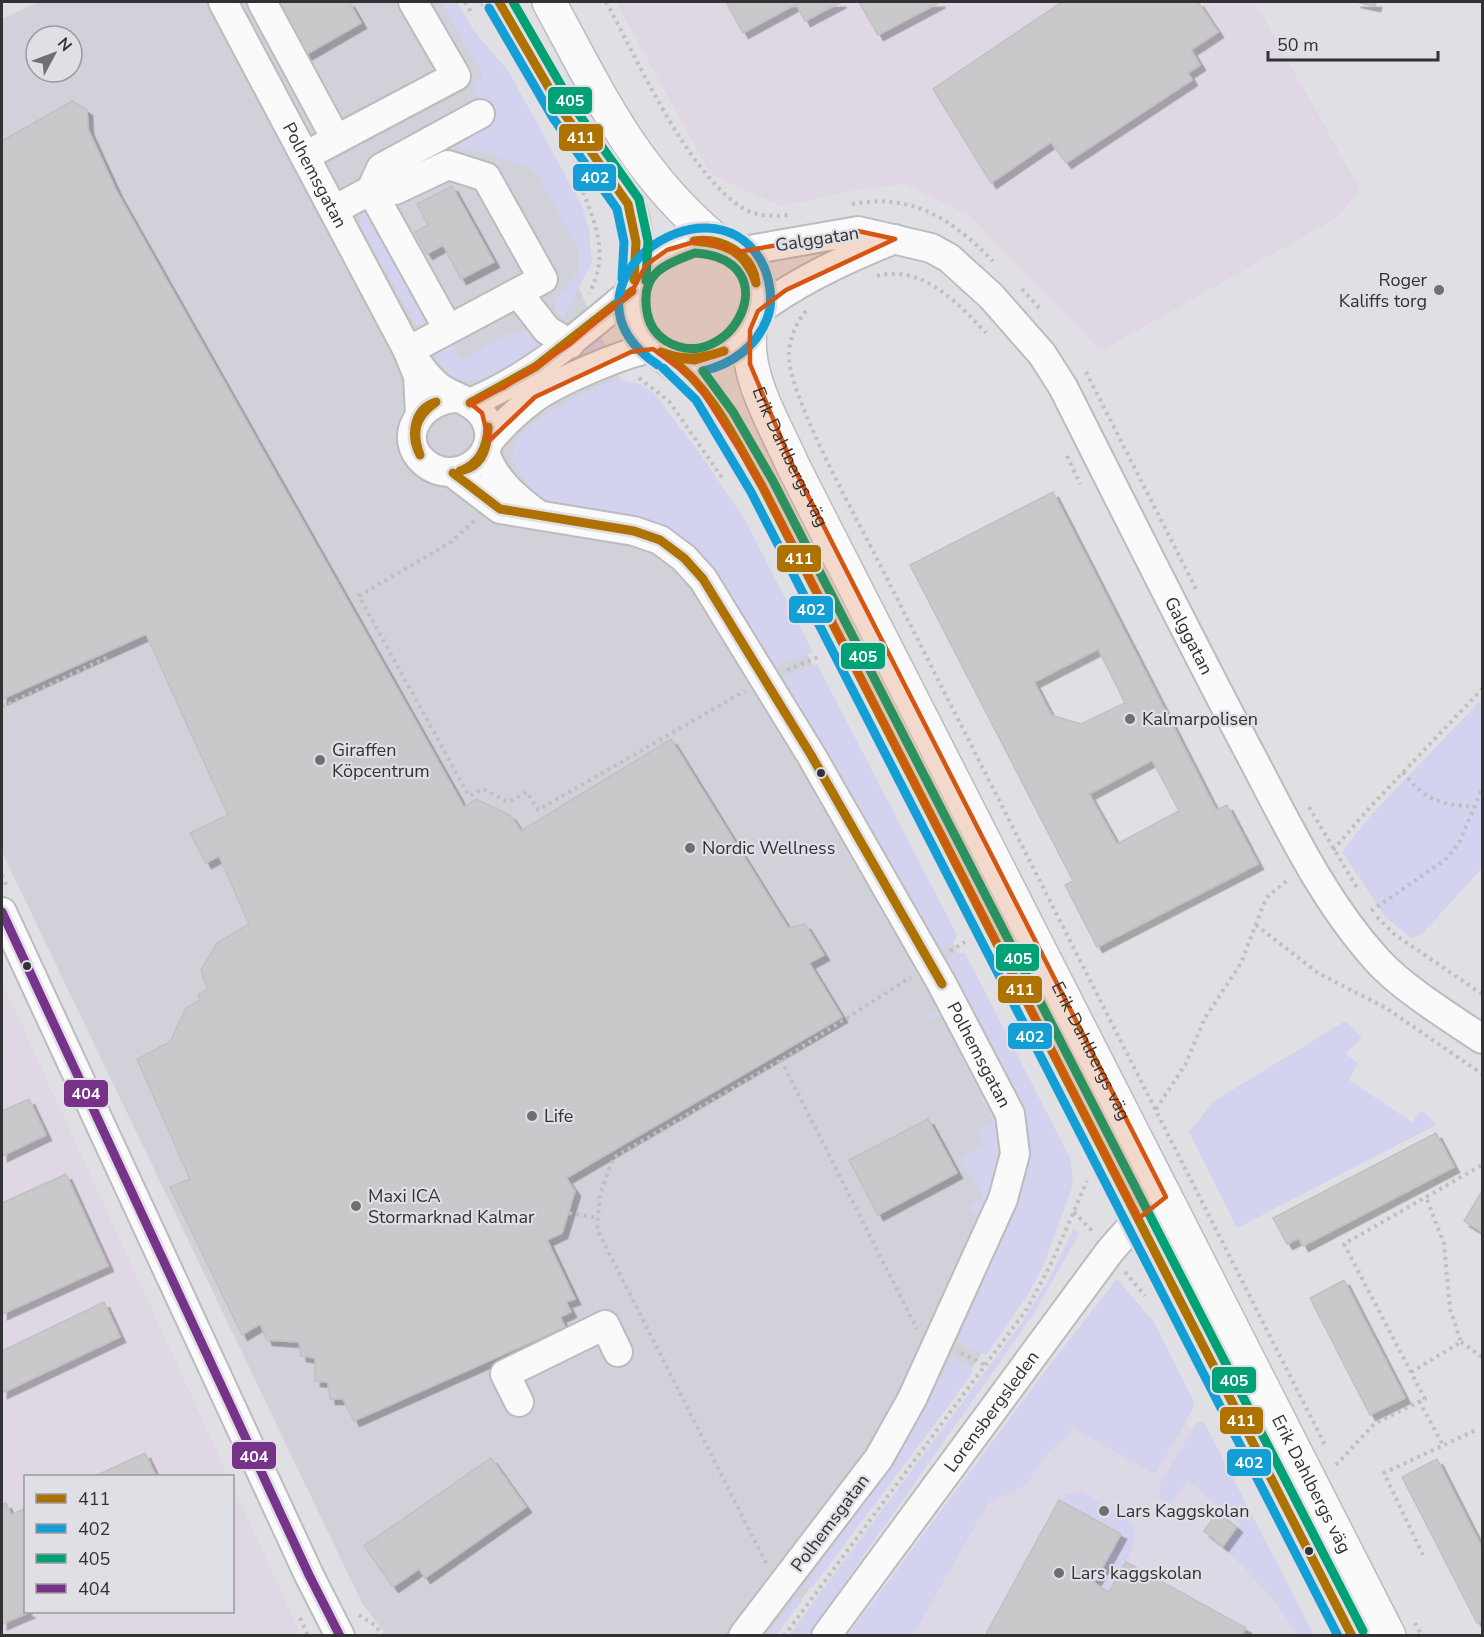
<svg xmlns="http://www.w3.org/2000/svg" width="1484" height="1637" viewBox="0 0 1484 1637" font-family="'Nunito Sans',sans-serif">
  <defs>
    <filter id="shadow"><feDropShadow dx="5.5" dy="5.5" stdDeviation="0" flood-color="#0004"/></filter>
  </defs>
  <rect width="100%" height="100%" fill="#e0e0e4"/>
  <!-- built -->
  <path fill="#d1d1d9" fill-rule="evenodd" d="M37,2H447L587,252L576,282L626,391L796,632L1048,1132L990,1340L963,1382L775,1635H386L362,1603L2,852V19ZM36,36H72V72H36Z"/>
  <!-- industrial -->
  <path fill="#dfd7e4" d="M616,2H1255L1360,189L1338,217L1101,351L970,216L904,184L862,189L781,206L711,175Z
    M2,982L228,1476H26V1612H232L233,1486L301,1635H2Z"/>
  <!-- education -->
  <path fill="#ddd8e5" d="M1110,1308L1168,1386L1303,1635L889,1636Z"/>
  <!-- green -->
  <path fill="#d3d2ef" d="M441,2H457L474,31L509,72L582,206L589,229L592,262L563,319L555,310V299L579,272V251L537,174L532,169L484,152L459,150L456,140L491,120L471,84L483,76Z
    M373,207L429,320L424,325H416L359,223L361,214Z
    M513,332H526L540,341C527,358 479,389 457,379C445,374 439,361 432,351L450,340L461,360Z
    M597,332L606,349L543,382Z
    M619,379L640,384L654,393L701,455L745,520L813,652L770,670C755,645 740,620 725,595C715,579 706,560 692,546C674,529 647,517 623,513C585,506 556,509 523,487L526,482L512,460C513,456 513,450 514,446C524,420 593,386 619,379Z
    M817,664L957,935L955,941L938,950L775,679Z
    M1482,699V868L1422,934L1411,938L1386,918L1342,852L1371,815Z
    M954,953H965L1071,1160L1073,1185L1044,1264L1027,1296L986,1355L957,1342L983,1283L1028,1149C1028,1097 972,1009 946,962Z
    M941,1010L1002,1122L1000,1174L981,1214H972L969,1207L983,1198L960,1159L983,1146L976,1131L993,1121L940,1015L924,1020L930,1014Z
    M1345,1021L1362,1037L1346,1054L1358,1063L1349,1080L1412,1122L1422,1110L1436,1125L1237,1228L1189,1132L1213,1102Z
    M1074,1228L1079,1234L1033,1315L808,1635H789L1022,1322L1047,1282Z
    M1117,1279L1154,1322L1194,1402L1192,1411L1155,1474L1073,1428L1064,1440L1049,1451L1025,1486L988,1503L913,1635H848L1049,1366Z
    M951,1356L970,1365L973,1373L812,1588H802C859,1510 910,1443 951,1356Z
    M1197,1422H1204L1314,1635H1298L1270,1595L1223,1546L1239,1524L1188,1480L1170,1504L1160,1497V1485Z
    M1081,1492C1148,1528 1147,1526 1109,1592L1094,1583L1061,1501L1066,1495Z
    M796,1596L802,1601L776,1635H767Z"/>
  <!-- building -->
  <path fill="#c9c8ca" stroke="#c1c0c2" stroke-width="1.5" fill-rule="evenodd" filter="url(#shadow)" d="M270,2H349L361,23L302,57Z
    M726,2H841L805,21L796,4L743,33Z
    M859,2H940L878,35Z
    M1062,2H1198L1218,32L1191,50L1200,65L1188,73L1192,80L1066,163L1051,142L991,183L933,89Z
    M1355,2H1376L1375,6Z
    M72,101L87,110L88,129L117,192L464,807L476,799L510,815L521,831L671,739L788,928L805,924L824,955L809,963L842,1017L566,1178L575,1191L562,1233L547,1240L575,1299L566,1302L571,1312L560,1317L565,1327L354,1421L343,1399H330L328,1382L315,1381V1358L301,1356L299,1342L267,1340L260,1324L242,1335L170,1187L190,1179L137,1059L170,1042L186,1008L200,1000L198,995L207,989L201,970L217,943L249,924L219,856L206,863L190,833L228,815L146,634L2,699V141Z
    M452,186L494,262L461,279L443,245L427,254L415,232L428,225L417,204Z
    M1053,492L1216,810L1227,805L1258,864L1097,947L1065,885L1073,881L910,565ZM1098,649L1125,703L1081,724L1051,715L1034,682ZM1152,760L1179,811L1117,844L1089,794Z
    M29,1099L46,1135L2,1156V1111Z
    M928,1119L957,1173L878,1215L849,1160Z
    M1436,1133L1454,1167L1303,1246L1299,1238L1287,1244L1273,1218Z
    M66,1174L108,1266L2,1314V1203Z
    M1482,1191V1232L1464,1221Z
    M1344,1280L1405,1398L1370,1415L1310,1298Z
    M104,1302L120,1337L2,1393V1351Z
    M145,1453L156,1476H95Z
    M491,1458L526,1507L425,1578L419,1569L393,1587L364,1546Z
    M1437,1459L1482,1548V1621L1477,1623L1402,1477Z
    M1059,1500L1121,1534L1094,1583L1109,1592L1126,1562L1246,1628L1241,1636H985Z
    M6,1503L11,1515L26,1508V1612H30L2,1624V1505Z
    M1218,1512L1237,1527L1223,1546L1204,1531Z"/>
  <g fill="none" stroke-linecap="round" stroke-linejoin="round">
    <!-- minor casing -->
    <g stroke="#bcbcbf" stroke-width="32">
      <g id="minor">
        <path id="s1" d="M223,2L408,351L418,376L420,413"/>
        <path d="M262,2L336,139"/>
        <path d="M305,156L456,76L413,2"/>
        <path d="M334,210L371,190H395L448,165L486,177L543,279L408,351"/>
        <path id="s2" d="M738,252L858,231L931,248L949,258L991,296L1042,354L1063,387C1124,508 1184,628 1247,748C1286,821 1321,898 1377,960C1402,988 1451,1018 1482,1039"/>
        <path d="M519,294L547,330L570,344"/>
        <path d="M758,311C799,280 847,258 895,239"/>
        <path d="M448,329L371,190L381,168L480,114"/>
        <path d="M415,360C422,369 429,380 439,387C452,397 472,400 482,414C508,451 458,490 425,463C395,438 421,398 458,398"/>
        <path d="M470,403C532,377 581,334 632,291"/>
        <path d="M489,441C502,425 516,412 533,399C554,383 628,350 653,349"/>
        <path d="M485,453C495,480 513,496 536,513"/>
        <path id="s3" d="M453,473L500,509L634,531L660,540L684,558L703,579L811,755L942,984L1010,1114L1015,1154L1003,1199L912,1399L879,1458L743,1636"/>
        <path d="M2,912L309,1575L340,1636"/>
        <path d="M519,1402L505,1374L605,1325L618,1352"/>
        <path id="s4" d="M826,1636L1110,1251L1138,1219L1166,1197"/>
      </g>
    </g>
    <!-- major casing -->
    <g stroke="#bcbcbf" stroke-width="36">
      <g id="major">
        <path d="M499,2L563,112L628,204C638,230 637,253 634,280"/>
        <path d="M549,2C599,94 634,172 717,241"/>
        <path id="s5" d="M750,330C744,377 775,424 793,466L1389,1636"/>
        <path d="M667,357C688,363 704,360 724,351C790,317 754,221 683,244C667,249 647,260 638,274C633,282 632,290 631,300C630,346 681,361 705,392C727,421 743,454 762,486L1352,1636"/>
      </g>
    </g>
    <!-- path -->
    <path stroke="#bfbfc0" stroke-width="4" stroke-dasharray="3 4.5" stroke-linecap="butt" d="M465,2L473,15
      M606,2C638,60 689,178 746,210C759,217 777,216 791,215
      M583,192C597,227 609,257 589,293
      M852,204C914,193 951,219 993,261
      M877,276C922,264 958,303 986,333
      M1022,289L1041,310
      M806,311C796,323 790,337 789,353C786,391 854,513 874,553L1325,1445
      M1086,372L1198,593
      M639,378L669,401L723,479
      M1067,456L1080,484
      M474,521L451,542L359,596L469,796L483,789L508,802L527,792L538,810L745,691
      M787,670L818,657
      M2,707L108,657
      M1403,772C1426,801 1438,804 1474,807
      M1309,807L1359,891
      M1333,850L1371,806L1482,689
      M2,875L7,887
      M1371,911L1445,860L1459,843L1482,789
      M1377,917L1394,934L1482,994
      M1256,925L1318,973L1386,1008L1482,1074
      M950,951L965,942
      M781,1060L917,1329
      M1156,1109L1185,1065L1205,1018L1241,963L1266,898L1289,879
      M1074,1212L1094,1233
      M569,1213L598,1218
      M1125,1272L1145,1296
      M1461,1342L1482,1357
      M961,1353L987,1366
      M1411,1372L1461,1342L1450,1309L1444,1244L1426,1197
      M1419,1401L1443,1445
      M1336,1465L1375,1423L1425,1399L1344,1244L1482,1165
      M1423,1555L1384,1473L1478,1429
      M766,1563L597,1229L600,1194L613,1158L781,1060L911,977
      M359,1615L376,1626L383,1636
      M300,1618L308,1636
      M1415,1623L1422,1636
      M784,1636L1027,1309L1051,1264L1087,1181"/>
    <!-- minor -->
    <use href="#minor" stroke="#fafafb" stroke-width="28"/>
    <!-- major -->
    <use href="#major" stroke="#fafafb" stroke-width="33"/>
    <!-- bus-1 casing -->
    <g stroke="#dfdfe5" stroke-width="14">
      <path id="bus-1" d="M499,2L563,112L628,204L636,242L634,280
        M694,241C725,243 745,251 756,283
        M694,241C721,237 753,253 756,283
        M661,352C683,361 701,359 724,351
        M668,357L695,360L724,351
        M668,357C713,389 735,440 762,486L1352,1636
        M470,403L535,367L632,291
        M420,455C410,436 413,409 436,402
        M420,455C411,431 416,416 436,402
        M460,471C480,464 487,447 488,427
        M460,471C483,467 488,447 488,427
        M453,473L500,509L634,531L660,540L684,558L703,579L811,755L942,984"/>
    </g>
    <!-- bus-2 casing -->
    <g stroke="#dfdfe5" stroke-width="14">
      <path id="bus-2" d="M489,8L553,118L617,209L624,242L622,279
        M658,365C544,288 709,170 761,261C770,277 774,302 767,319C756,347 732,364 703,371
        M663,368L696,400L751,492L1338,1636"/>
    </g>
    <!-- bus-3 casing -->
    <g stroke="#dfdfe5" stroke-width="14">
      <path id="bus-3" d="M513,2L573,106L639,199L648,241L646,281
        M695,253C793,260 729,379 666,341C655,334 649,324 647,312C640,273 664,265 695,253Z
        M703,371L733,412L773,481L1363,1631"/>
    </g>
    <!-- bus-4 casing -->
    <g stroke="#dfdfe5" stroke-width="14">
      <path id="bus-4" d="M2,912L309,1575L340,1636"/>
    </g>
    <!-- bus-1 -->
    <use href="#bus-1" stroke="#ae7200" stroke-width="9"/>
    <!-- bus-2 -->
    <use href="#bus-2" stroke="#149ed6" stroke-width="9"/>
    <!-- bus-3 -->
    <use href="#bus-3" stroke="#00a174" stroke-width="9"/>
    <!-- bus-4 -->
    <use href="#bus-4" stroke="#77328a" stroke-width="9"/>
  </g>
  <!-- marked area -->
  <path fill="#d65510" fill-opacity="0.2" stroke="#d65510" stroke-width="4.5" stroke-linejoin="round" d="M858,231L895,239L786,290L758,311L750,330V364L793,466L1166,1197L1138,1219L762,486L695,380L653,349L631,352L535,397L489,441L482,413L470,403L503,388L570,344L632,291L646,265L667,250L704,239L738,252Z"/>
  <!-- markers -->
  <g fill="#6f6f72" stroke="#dfdfe5" stroke-width="2">
    <circle cx="1439" cy="290" r="6"/>
    <circle cx="1130" cy="719" r="6"/>
    <circle cx="320" cy="760" r="6"/>
    <circle cx="690" cy="848" r="6"/>
    <circle cx="532" cy="1116" r="6"/>
    <circle cx="356" cy="1206" r="6"/>
    <circle cx="1104" cy="1511" r="6"/>
    <circle cx="1059" cy="1573" r="6"/>
  </g>
  <g fill="#323234" stroke="#dfdfe5" stroke-width="2">
    <circle cx="821" cy="773" r="5"/>
    <circle cx="27" cy="966" r="5"/>
    <circle cx="1309" cy="1551" r="5"/>
  </g>
  <g text-anchor="middle" dominant-baseline="central" stroke-width="4.5" stroke-linejoin="round" paint-order="stroke">
    <!-- street labels -->
    <g font-size="18" fill="#323234" stroke="#dfdfe5">
      <text stroke="none"><textPath href="#s1" startOffset="196">Polhemsgatan</textPath></text>
      <text transform="translate(817 239) rotate(-9)">Galggatan</text>
      <text stroke="none"><textPath href="#s5" startOffset="135">Erik Dahlbergs väg</textPath></text>
      <text stroke="none"><textPath href="#s2" startOffset="669">Galggatan</textPath></text>
      <text stroke="none"><textPath href="#s5" startOffset="801">Erik Dahlbergs väg</textPath></text>
      <text stroke="none"><textPath href="#s3" startOffset="831">Polhemsgatan</textPath></text>
      <text stroke="none"><textPath href="#s4" startOffset="279">Lorensbergsleden</textPath></text>
      <text stroke="none"><textPath href="#s5" startOffset="1287">Erik Dahlbergs väg</textPath></text>
      <text transform="translate(830 1523) rotate(-53)">Polhemsgatan</text>
    </g>
    <!-- poi labels -->
    <g font-size="18" fill="#323234" stroke="#dfdfe5" text-anchor="start">
      <text x="1427" y="280" text-anchor="end">Roger<tspan x="1427" dy="21">Kaliffs torg</tspan></text>
      <text x="1142" y="719">Kalmarpolisen</text>
      <text x="332" y="750">Giraffen<tspan x="332" dy="21">Köpcentrum</tspan></text>
      <text x="702" y="848">Nordic Wellness</text>
      <text x="544" y="1116">Life</text>
      <text x="368" y="1196">Maxi ICA<tspan x="368" dy="21">Stormarknad Kalmar</tspan></text>
      <text x="1116" y="1511">Lars Kaggskolan</text>
      <text x="1071" y="1573">Lars kaggskolan</text>
    </g>
  </g>
  <g stroke="#dfdfe5" stroke-width="2">
    <rect x="547" y="86" width="46" height="29" rx="6" fill="#00a174"/>
    <rect x="558" y="123" width="46" height="29" rx="6" fill="#ae7200"/>
    <rect x="572" y="163" width="45" height="29" rx="6" fill="#149ed6"/>
    <rect x="776" y="544" width="46" height="29" rx="6" fill="#ae7200"/>
    <rect x="788" y="595" width="46" height="29" rx="6" fill="#149ed6"/>
    <rect x="840" y="642" width="46" height="28" rx="6" fill="#00a174"/>
    <rect x="995" y="943" width="45" height="29" rx="6" fill="#00a174"/>
    <rect x="997" y="975" width="46" height="29" rx="6" fill="#ae7200"/>
    <rect x="1007" y="1022" width="46" height="28" rx="6" fill="#149ed6"/>
    <rect x="63" y="1079" width="46" height="29" rx="6" fill="#77328a"/>
    <rect x="1211" y="1366" width="46" height="28" rx="6" fill="#00a174"/>
    <rect x="1219" y="1406" width="45" height="29" rx="6" fill="#ae7200"/>
    <rect x="231" y="1441" width="46" height="29" rx="6" fill="#77328a"/>
    <rect x="1226" y="1448" width="46" height="29" rx="6" fill="#149ed6"/>
  </g>
  <g font-size="16" text-anchor="middle" font-weight="bold" fill="#fff">
    <text x="570" y="106">405</text>
    <text x="581" y="143">411</text>
    <text x="595" y="183">402</text>
    <text x="799" y="564">411</text>
    <text x="811" y="615">402</text>
    <text x="863" y="662">405</text>
    <text x="1018" y="964">405</text>
    <text x="1020" y="995">411</text>
    <text x="1030" y="1042">402</text>
    <text x="86" y="1099">404</text>
    <text x="1234" y="1386">405</text>
    <text x="1241" y="1426">411</text>
    <text x="254" y="1462">404</text>
    <text x="1249" y="1468">402</text>
  </g>
  <!-- border -->
  <rect width="1484" height="1637" fill="none" stroke="#323234" stroke-width="6"/>
  <!-- legend -->
  <rect x="24" y="1475" width="210" height="138" fill="#dfdfe5" stroke="#9a9a9e" stroke-width="1.5"/>
  <rect x="36" y="1494" width="30" height="9" fill="#ae7200" stroke="#9a9a9e" stroke-width="1.5"/>
  <text x="78" y="1505" font-size="18" fill="#323234">411</text>
  <rect x="36" y="1524" width="30" height="9" fill="#149ed6" stroke="#9a9a9e" stroke-width="1.5"/>
  <text x="78" y="1535" font-size="18" fill="#323234">402</text>
  <rect x="36" y="1554" width="30" height="9" fill="#00a174" stroke="#9a9a9e" stroke-width="1.5"/>
  <text x="78" y="1565" font-size="18" fill="#323234">405</text>
  <rect x="36" y="1584" width="30" height="9" fill="#77328a" stroke="#9a9a9e" stroke-width="1.5"/>
  <text x="78" y="1595" font-size="18" fill="#323234">404</text>
  <!-- north arrow -->
  <g transform="translate(54 54) rotate(49)"><circle r="28" fill="#dfdfe5" stroke="#9a9a9e" stroke-width="1.5"/>
  <path d="M0-4.5L10 22L0 15L-10 22Z" fill="#6f6f72"/>
  <text y="-9" font-size="16" font-weight="bold" text-anchor="middle" fill="#323234">N</text>
  </g>
  <!-- scale -->
  <path d="M1268 51v9h170v-9" fill="none" stroke="#323234" stroke-width="3"/>
  <text x="1277" y="51" font-size="18" fill="#323234" stroke="#dfdfe5" stroke-width="4.5" paint-order="stroke">50 m</text>
</svg>
